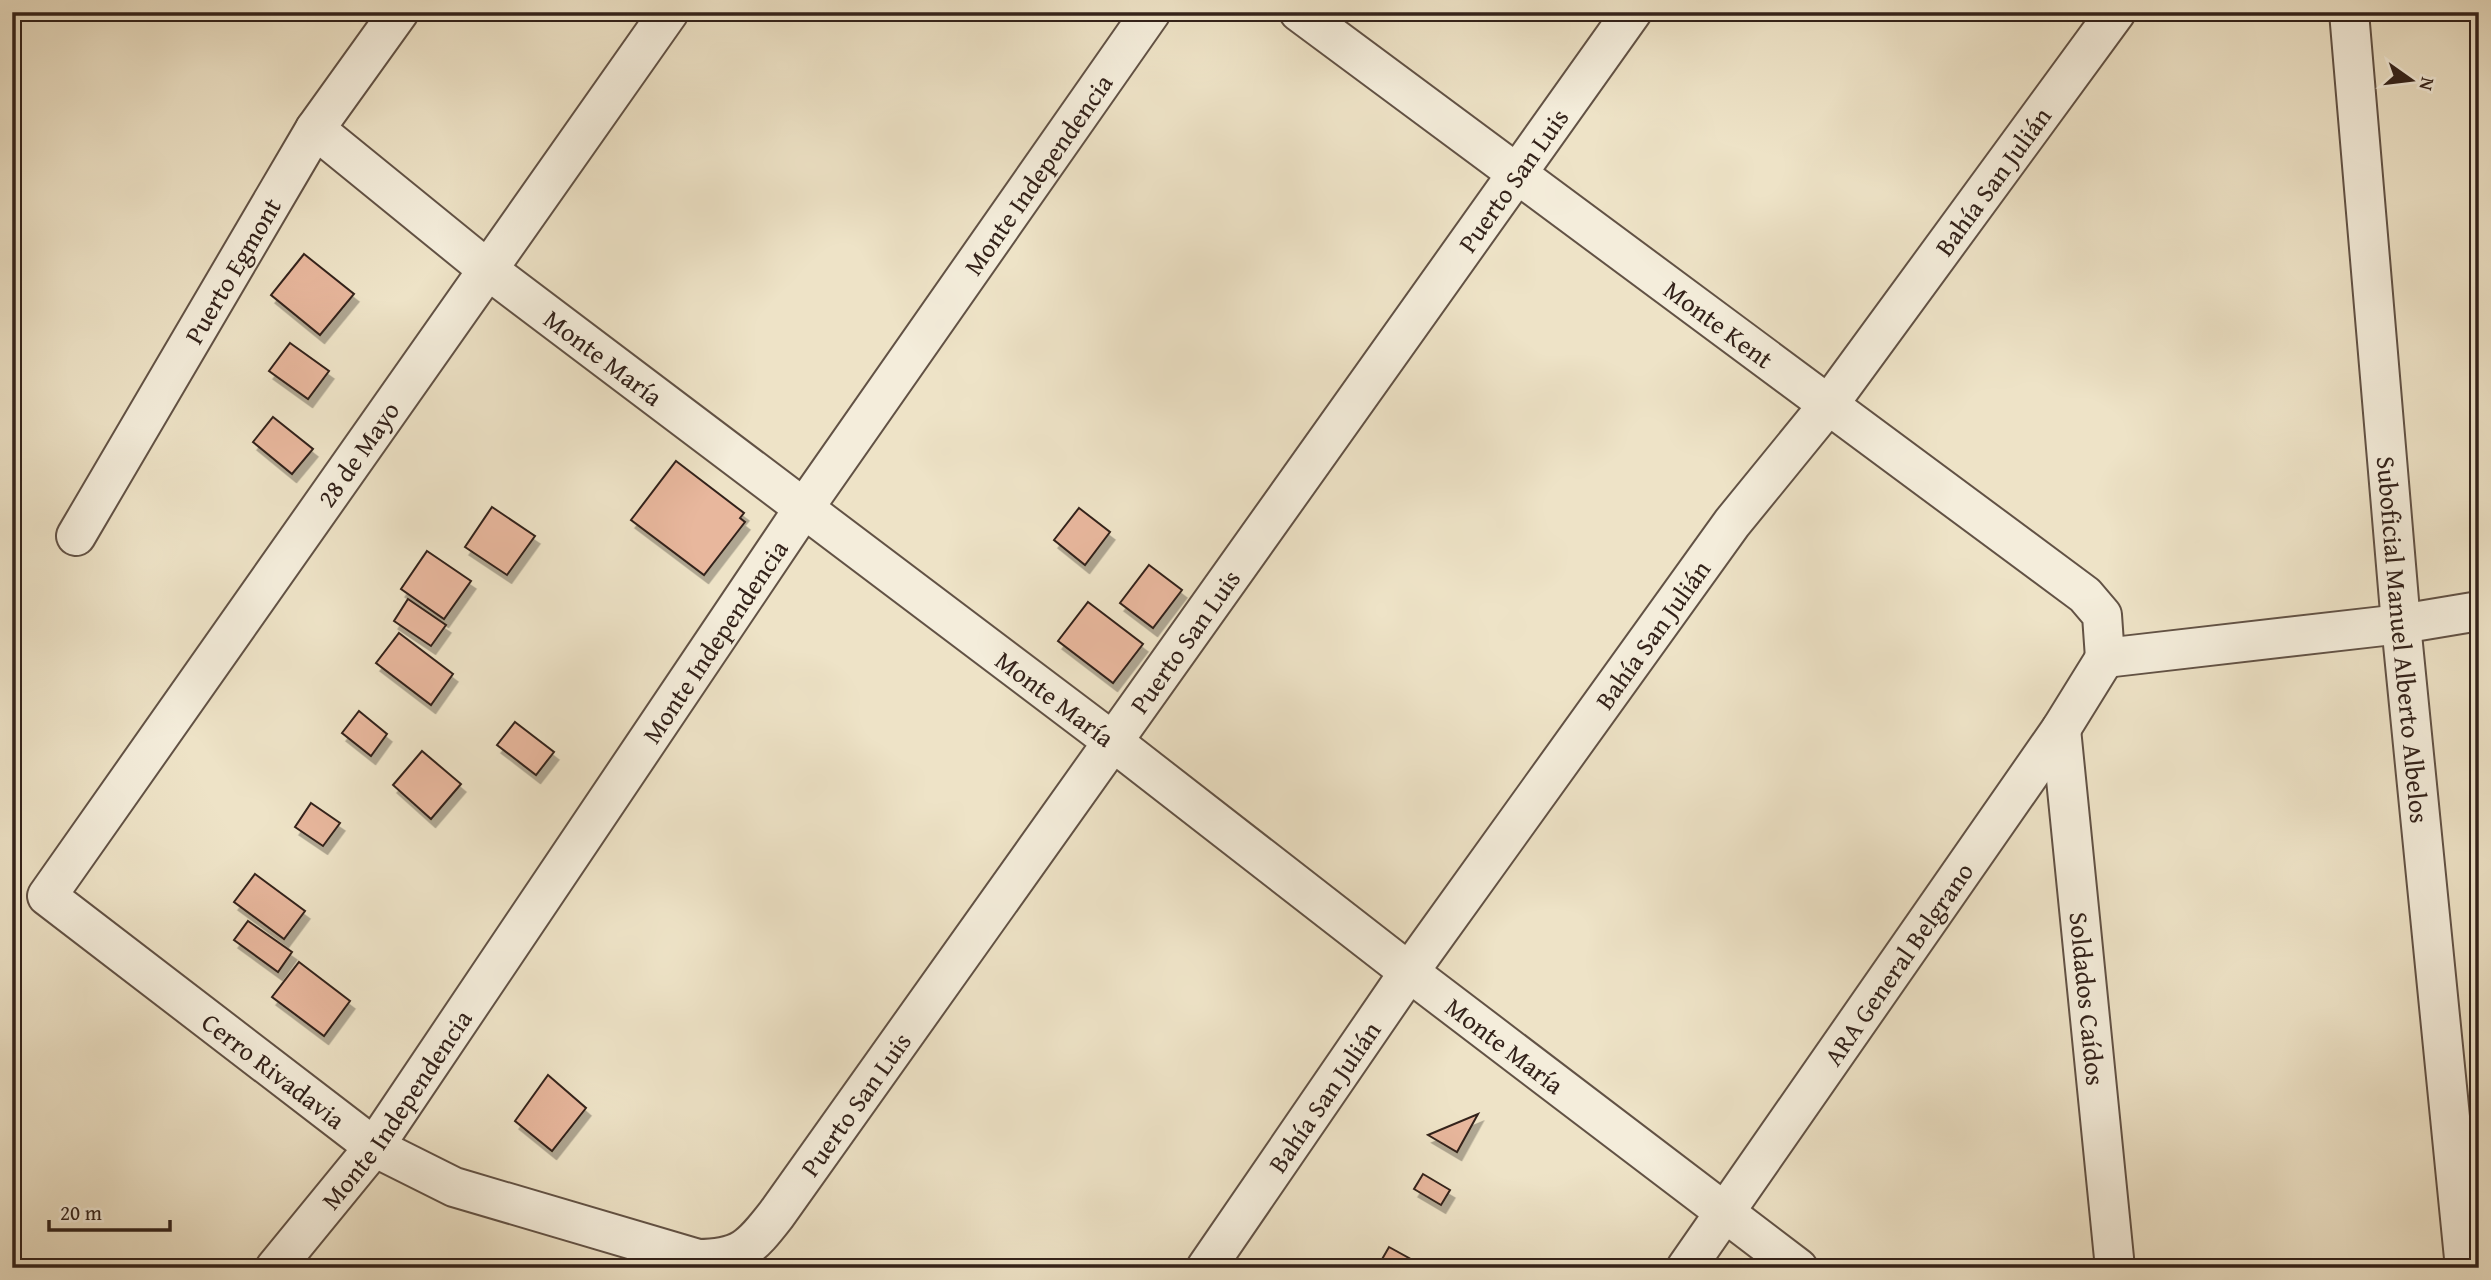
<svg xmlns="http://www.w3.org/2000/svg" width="2491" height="1280" viewBox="0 0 2491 1280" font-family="'Gentium Book Plus',serif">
  <defs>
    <filter id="shadow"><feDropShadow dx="4.5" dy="8" stdDeviation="0" flood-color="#0004"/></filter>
  </defs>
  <rect width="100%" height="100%" fill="#eee3c7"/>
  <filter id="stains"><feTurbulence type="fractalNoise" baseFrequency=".00286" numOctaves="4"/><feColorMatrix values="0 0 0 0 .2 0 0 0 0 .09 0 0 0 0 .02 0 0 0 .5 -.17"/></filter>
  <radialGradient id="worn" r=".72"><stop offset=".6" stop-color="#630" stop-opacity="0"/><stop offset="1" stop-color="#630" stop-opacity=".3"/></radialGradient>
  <!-- building -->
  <path fill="#e8b79d" stroke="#33221a" stroke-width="2" filter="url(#shadow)" d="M304,254L354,294L320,335L271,295Z
    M290,343L329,371L308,399L269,371Z
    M273,417L313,449L292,474L253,442Z
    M676,461L744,513L740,518L745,522L704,575L631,520Z
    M492,507L535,536L507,575L465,547Z
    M1079,508L1110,532L1085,565L1054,540Z
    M427,551L471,581L444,619L401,589Z
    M1149,565L1182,590L1153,628L1120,603Z
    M408,599L446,625L431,646L394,621Z
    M1088,602L1143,644L1113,683L1058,641Z
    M399,633L453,674L431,705L376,663Z
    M359,711L387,734L371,756L342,733Z
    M515,722L554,752L536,775L497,745Z
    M422,751L461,784L431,819L393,785Z
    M311,803L340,823L323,846L295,827Z
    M255,874L305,911L284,939L234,902Z
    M248,921L292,952L278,972L234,940Z
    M299,962L350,1001L324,1036L272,997Z
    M548,1075L586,1108L552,1151L515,1121Z
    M1478,1114L1457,1152L1428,1135Z
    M1423,1174L1450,1190L1441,1205L1414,1189Z
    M1389,1247L1416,1262L1413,1268H1377Z"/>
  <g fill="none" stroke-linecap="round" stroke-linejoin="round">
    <!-- minor casing -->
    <g stroke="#625245" stroke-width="42">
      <g id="minor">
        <path id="s1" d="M669,12L47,896L374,1147L454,1187L698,1259C741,1259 751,1247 776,1215L1632,12"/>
        <path id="s2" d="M1299,12L2085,595L2102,615L2105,658"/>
        <path id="s3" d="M2349,12L2401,624L2465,1268"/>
        <path id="s4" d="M315,129L487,269L1112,741L1409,972L1798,1268"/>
        <path id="s5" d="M76,536L315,129L399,12"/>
        <path d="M2105,658L2401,624L2479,611"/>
        <path id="s6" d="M2061,729L2115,1268"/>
        <path id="s7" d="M275,1268L374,1147L804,508L1151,12"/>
        <path id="s8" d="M1206,1268L1409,972L1732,523L1829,404L2116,12"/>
        <path id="s9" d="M1686,1268L2061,729L2105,658"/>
      </g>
    </g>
    <!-- minor -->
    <use href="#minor" stroke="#f4eddb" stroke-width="38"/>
  </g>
  <g text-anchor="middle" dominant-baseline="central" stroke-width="5" stroke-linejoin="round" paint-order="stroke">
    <!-- street labels -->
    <g font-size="26" fill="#33221a" stroke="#f4eddb">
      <text stroke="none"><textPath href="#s7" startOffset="1334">Monte Independencia</textPath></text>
      <text stroke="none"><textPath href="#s1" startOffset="3202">Puerto San Luis</textPath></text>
      <text stroke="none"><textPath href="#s8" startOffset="1342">Bahía San Julián</textPath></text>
      <text stroke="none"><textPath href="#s5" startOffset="308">Puerto Egmont</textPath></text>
      <text stroke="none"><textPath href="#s2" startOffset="523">Monte Kent</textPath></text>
      <text stroke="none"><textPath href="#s4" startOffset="368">Monte María</textPath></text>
      <text transform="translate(358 454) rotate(-55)">28 de Mayo</text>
      <text stroke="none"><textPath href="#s8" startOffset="775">Bahía San Julián</textPath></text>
      <text stroke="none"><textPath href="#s3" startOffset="630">Suboficial Manuel Alberto Albelos</textPath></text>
      <text stroke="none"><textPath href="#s7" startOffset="766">Monte Independencia</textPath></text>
      <text stroke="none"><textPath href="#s1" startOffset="2636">Puerto San Luis</textPath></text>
      <text stroke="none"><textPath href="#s4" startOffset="934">Monte María</textPath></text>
      <text stroke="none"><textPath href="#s9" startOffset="371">ARA General Belgrano</textPath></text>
      <text stroke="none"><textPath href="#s6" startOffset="271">Soldados Caídos</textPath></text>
      <text stroke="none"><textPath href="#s4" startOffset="1502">Monte María</textPath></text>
      <text stroke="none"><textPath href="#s1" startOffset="1367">Cerro Rivadavia</textPath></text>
      <text stroke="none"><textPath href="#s8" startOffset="208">Bahía San Julián</textPath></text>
      <text stroke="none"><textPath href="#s1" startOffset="2068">Puerto San Luis</textPath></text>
      <text stroke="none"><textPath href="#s7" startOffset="200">Monte Independencia</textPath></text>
    </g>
  </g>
  <!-- margin -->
  <rect width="2491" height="1280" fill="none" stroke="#eee3c7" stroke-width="42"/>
  <rect x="14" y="14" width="2463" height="1252" fill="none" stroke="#33221a" stroke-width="3.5"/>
  <rect x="21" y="21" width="2449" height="1238" fill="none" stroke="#33221a" stroke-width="2"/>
  <!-- north arrow -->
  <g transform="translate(2411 80) rotate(104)" stroke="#f4eddb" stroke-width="5" paint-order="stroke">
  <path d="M0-5L12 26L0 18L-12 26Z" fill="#33221a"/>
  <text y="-10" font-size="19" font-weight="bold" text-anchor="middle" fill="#33221a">N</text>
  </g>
  <!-- scale -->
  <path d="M49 1220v10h121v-10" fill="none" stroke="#33221a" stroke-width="3.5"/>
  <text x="60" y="1220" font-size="21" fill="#33221a" stroke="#f4eddb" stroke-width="5" paint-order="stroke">20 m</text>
  <rect width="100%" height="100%" filter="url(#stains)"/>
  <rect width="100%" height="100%" fill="url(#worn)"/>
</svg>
